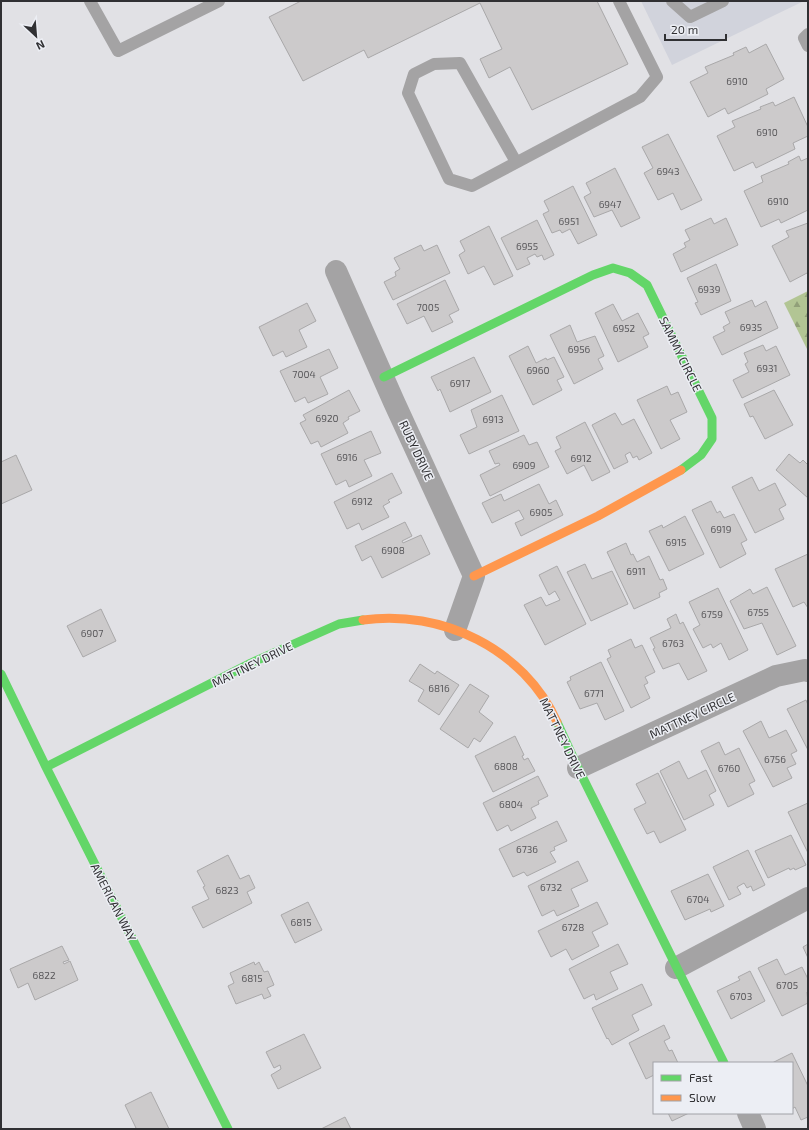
<svg xmlns="http://www.w3.org/2000/svg" width="809" height="1130" viewBox="0 0 809 1130" font-family="'Exo 2',sans-serif">
  <defs>
    <pattern id="forest-firs" width="22" height="20" patternUnits="userSpaceOnUse"><rect width="22" height="20" fill="#b2c594"/><path d="M5 1l3.5 6h-7zM16 11l3.5 6h-7z" fill="#91a079"/></pattern>
  </defs>
  <rect width="100%" height="100%" fill="#e1e1e5"/>
  <!-- built -->
  <path fill="#d1d3dc" d="M641,1H804L672,65Z"/>
  <!-- forest -->
  <path fill="url(#forest-firs)" d="M808,291V351L784,303Z"/>
  <!-- building -->
  <path fill="#cccacb" stroke="#a9a8a9" d="M301,1H597L628,64L532,110L510,67L489,78L480,59L502,49L480,3L368,58L364,50L303,81L269,17Z
    M766,44L784,79L766,89L768,94L728,114L725,108L708,117L690,82L708,73L705,67L734,55L733,53L746,47L749,53Z
    M794,97L808,127V136L793,143L795,149L756,168L753,162L734,171L717,136L735,127L732,121L761,109L760,107L773,102L775,106Z
    M668,134L702,200L681,210L673,193L658,200L644,173L653,168L642,147Z
    M799,156L801,161L808,158V210L781,223L779,219L761,227L744,191L763,182L761,176L789,164L788,162Z
    M615,168L640,218L621,227L612,210L594,217L584,197L591,193L586,183Z
    M573,186L597,235L578,244L570,229L562,233L560,230L552,233L543,214L549,211L544,201Z
    M711,218L714,224L726,218L738,245L681,272L673,254L686,247L684,243L690,240L685,230Z
    M537,220L554,255L544,260L542,255L537,257L535,254L527,258L530,264L517,270L501,238Z
    M808,223V276L807,273L790,282L772,246L789,237L786,231Z
    M489,226L513,276L494,285L484,266L468,274L459,255L465,251L460,241Z
    M421,245L424,251L437,245L450,273L393,300L384,282L396,276L395,272L400,269L394,258Z
    M716,264L731,301L701,315L695,303L698,302L687,278Z
    M445,280L459,310L449,315L453,322L432,332L424,316L407,324L397,304Z
    M752,300L755,307L766,301L778,328L722,355L713,337L725,331L723,327L730,323L725,312Z
    M307,303L316,321L299,330L307,347L286,357L283,351L273,356L259,327Z
    M613,304L622,321L638,313L649,334L643,337L648,347L618,362L595,313Z
    M570,325L577,342L595,336L604,356L598,359L603,369L574,384L550,335Z
    M763,345L766,351L776,346L790,375L742,398L733,380L749,372L745,364L748,362L744,353Z
    M528,346L536,363L546,358L547,360L554,357L564,377L557,380L562,390L533,405L509,356Z
    M329,349L338,368L320,377L328,394L308,403L305,397L295,402L280,371Z
    M474,357L491,392L450,412L440,389L438,391L431,377Z
    M667,386L671,395L678,392L687,412L670,420L680,439L661,449L637,400Z
    M349,390L360,411L348,417L349,419L343,423L348,433L321,447L318,441L311,444L300,423L306,420L303,415Z
    M774,390L793,425L765,439L753,416L750,417L744,404Z
    M502,395L519,431L469,454L460,435L477,427L471,410Z
    M615,413L622,425L634,419L652,453L639,460L637,456L633,458L630,452L625,455L628,462L614,469L592,425Z
    M585,422L610,472L592,481L584,465L567,474L555,451L561,448L556,437Z
    M371,431L381,453L364,460L372,476L349,487L346,480L336,485L321,454Z
    M524,435L529,445L537,442L549,467L490,496L480,475L500,465L499,463L495,464L489,451Z
    M789,454L800,463L803,460L808,465V498L776,470Z
    M16,455L32,490L1,504V462Z
    M392,473L402,493L388,500L390,502L383,506L389,517L362,530L359,523L347,529L334,502Z
    M752,477L759,491L775,483L786,505L779,509L784,519L755,533L732,487Z
    M539,484L549,504L556,500L563,515L521,536L515,523L524,519L519,510L492,523L482,503L501,494L504,501Z
    M711,501L717,513L720,511L724,518L734,514L747,540L741,543L746,554L720,568L692,510Z
    M685,516L704,554L669,571L649,531L662,525L663,528Z
    M405,522L412,536L402,541L403,543L421,535L430,554L382,578L371,556L362,561L355,546Z
    M626,543L631,555L633,554L637,562L649,556L660,580L663,579L667,589L659,593L660,597L634,609L607,552Z
    M808,554V608L804,602L793,607L775,569Z
    M585,564L592,579L612,571L628,604L591,621L567,572Z
    M557,566L586,624L545,645L524,605L541,597L546,606L560,600L555,591L549,595L539,575Z
    M767,587L796,646L777,655L762,623L744,629L730,601L750,589L753,594Z
    M718,588L748,650L729,660L721,643L713,648L711,644L703,648L693,629L700,625L689,602Z
    M101,609L116,641L83,657L67,626Z
    M676,614L680,624L683,622L707,671L688,680L679,663L663,669L653,649L655,648L650,638L671,628L667,619Z
    M631,639L635,648L642,645L655,672L645,677L648,683L644,685L650,698L631,708L607,659L611,657L608,650Z
    M601,662L624,711L605,720L597,703L580,709L567,682L571,680L570,677Z
    M420,664L435,674L437,671L459,685L439,715L418,701L424,690L409,681Z
    M470,684L489,696L479,712L493,723L480,742L474,738L468,748L440,729Z
    M806,700L808,705V750L787,709Z
    M761,721L769,738L786,730L797,751L791,754L796,764L787,768L792,778L773,787L743,731Z
    M515,736L524,755L522,756L524,760L528,758L535,771L493,792L475,756Z
    M719,742L725,755L739,748L755,781L749,784L754,794L728,807L701,751Z
    M679,761L688,779L706,770L716,791L709,795L714,805L684,820L660,771Z
    M658,773L686,830L660,843L654,831L647,834L634,809L646,803L636,784Z
    M538,776L548,796L538,801L539,804L531,808L536,818L511,831L508,825L497,831L483,803Z
    M808,803V853L788,812Z
    M557,821L567,841L554,847L555,850L550,852L556,862L527,876L524,872L513,877L499,849Z
    M791,835L806,865L795,870L794,868L790,870L789,868L768,878L755,851Z
    M748,850L765,885L753,891L751,886L747,888L744,883L737,887L741,894L729,900L713,867Z
    M228,855L240,879L249,875L255,888L247,892L252,903L203,928L192,907L209,899L203,887L205,886L197,871Z
    M578,861L588,881L571,889L579,906L557,916L554,910L542,916L528,886Z
    M708,874L724,906L711,912L710,909L685,920L671,891Z
    M308,902L322,930L295,943L281,915Z
    M597,902L608,924L592,932L599,946L572,960L566,949L551,957L538,931Z
    M618,944L628,964L610,972L618,989L596,1000L594,994L584,999L569,969Z
    M808,944V958L803,947Z
    M62,946L69,960L63,962L64,964L70,961L78,980L35,1000L28,983L18,988L10,969Z
    M777,959L785,975L802,967L808,979V992H807L808,1003L782,1016L758,968Z
    M254,962L255,965L259,962L264,972L268,971L274,985L267,988L271,996L264,999L262,994L236,1004L228,986L234,983L230,973Z
    M750,971L765,1001L731,1019L717,991L740,980L738,977Z
    M642,984L652,1005L632,1015L639,1030L612,1045L608,1038L607,1039L592,1008Z
    M664,1025L670,1038L664,1041L669,1051L672,1050L678,1063H654V1075L646,1079L629,1043Z
    M304,1034L321,1068L278,1089L271,1075L281,1069L280,1065L274,1068L266,1052Z
    M792,1053L808,1086V1117L801,1120L795,1107L792,1109V1063H772Z
    M151,1092L169,1129H134L136,1128L125,1105Z
    M668,1113H689L672,1121Z
    M345,1117L351,1129H321Z"/>
  <g fill="none" stroke-linecap="round" stroke-linejoin="round">
    <!-- lane -->
    <path stroke="#a4a3a4" stroke-width="12" d="M90,1L118,51L219,1
      M672,1L690,17L723,1
      M808,34L804,38L808,46
      M516,162L460,63L434,64L414,74L408,93L449,179L472,186L640,97L657,77L619,1"/>
    <!-- street -->
    <path stroke="#a4a3a4" stroke-width="22" d="M336,271L394,402L474,576L455,630
      M578,768L776,676L805,670L808,671
      M676,968L808,898
      M748,1113L755,1129"/>
    <!-- fast -->
    <path stroke="#63d668" stroke-width="9" d="M384,377L593,275L613,268L630,273L647,285L712,418V439L701,455L681,470
      M1,674L46,767L228,1129
      M557,722L578,768L724,1063
      M46,767L251,663L339,624L363,620"/>
    <!-- slow -->
    <path stroke="#ff974d" stroke-width="9" d="M474,576L598,516L681,470
      M363,620C442,609 524,649 557,722"/>
  </g>
  <g text-anchor="middle" dominant-baseline="central" stroke-width="3" stroke-linejoin="round" paint-order="stroke">
    <!-- number labels -->
    <g font-size="10" fill="#58575a">
      <text x="737" y="81">6910</text>
      <text x="767" y="132">6910</text>
      <text x="668" y="171">6943</text>
      <text x="778" y="201">6910</text>
      <text x="610" y="204">6947</text>
      <text x="569" y="221">6951</text>
      <text x="527" y="246">6955</text>
      <text x="709" y="289">6939</text>
      <text x="428" y="307">7005</text>
      <text x="751" y="327">6935</text>
      <text x="624" y="328">6952</text>
      <text x="579" y="349">6956</text>
      <text x="767" y="368">6931</text>
      <text x="538" y="370">6960</text>
      <text x="304" y="374">7004</text>
      <text x="460" y="383">6917</text>
      <text x="327" y="418">6920</text>
      <text x="493" y="419">6913</text>
      <text x="347" y="457">6916</text>
      <text x="581" y="458">6912</text>
      <text x="524" y="465">6909</text>
      <text x="362" y="501">6912</text>
      <text x="541" y="512">6905</text>
      <text x="721" y="529">6919</text>
      <text x="676" y="542">6915</text>
      <text x="393" y="550">6908</text>
      <text x="636" y="571">6911</text>
      <text x="758" y="612">6755</text>
      <text x="712" y="614">6759</text>
      <text x="92" y="633">6907</text>
      <text x="673" y="643">6763</text>
      <text x="439" y="688">6816</text>
      <text x="594" y="693">6771</text>
      <text x="775" y="759">6756</text>
      <text x="506" y="766">6808</text>
      <text x="729" y="768">6760</text>
      <text x="511" y="804">6804</text>
      <text x="527" y="849">6736</text>
      <text x="551" y="887">6732</text>
      <text x="227" y="890">6823</text>
      <text x="698" y="899">6704</text>
      <text x="301" y="922">6815</text>
      <text x="573" y="927">6728</text>
      <text x="44" y="975">6822</text>
      <text x="252" y="978">6815</text>
      <text x="787" y="985">6705</text>
      <text x="741" y="996">6703</text>
    </g>
    <!-- street labels -->
    <g font-size="12" fill="#303033" stroke="#eceef4">
      <text transform="translate(681 354) rotate(64)">SAMMY CIRCLE</text>
      <text transform="translate(417 450) rotate(65)">RUBY DRIVE</text>
      <text transform="translate(252 664) rotate(-26)">MATTNEY DRIVE</text>
      <text transform="translate(692 715) rotate(-25)">MATTNEY CIRCLE</text>
      <text transform="translate(563 738) rotate(64)">MATTNEY DRIVE</text>
      <text transform="translate(114 902) rotate(63)">AMERICAN WAY</text>
    </g>
  </g>
  <!-- border -->
  <rect width="809" height="1130" fill="none" stroke="#303033" stroke-width="4"/>
  <!-- legend -->
  <rect x="653" y="1062" width="140" height="52" fill="#eceef4" stroke="#a1a2a7"/>
  <rect x="661" y="1075" width="20" height="6" fill="#63d668" stroke="#a1a2a7"/>
  <text x="689" y="1082" font-size="12" fill="#303033">Fast</text>
  <rect x="661" y="1095" width="20" height="6" fill="#ff974d" stroke="#a1a2a7"/>
  <text x="689" y="1102" font-size="12" fill="#303033">Slow</text>
  <!-- north arrow -->
  <g transform="translate(36 36) rotate(154)" stroke="#eceef4" stroke-width="3" paint-order="stroke">
  <path d="M0-3L7 15L0 10L-7 15Z" fill="#303033"/>
  <text y="-6" font-size="11" font-weight="bold" text-anchor="middle" fill="#303033">N</text>
  </g>
  <!-- scale -->
  <path d="M665 34v6h61v-6" fill="none" stroke="#303033" stroke-width="2"/>
  <text x="671" y="34" font-size="12" fill="#303033" stroke="#eceef4" stroke-width="3" paint-order="stroke">20 m</text>
</svg>
